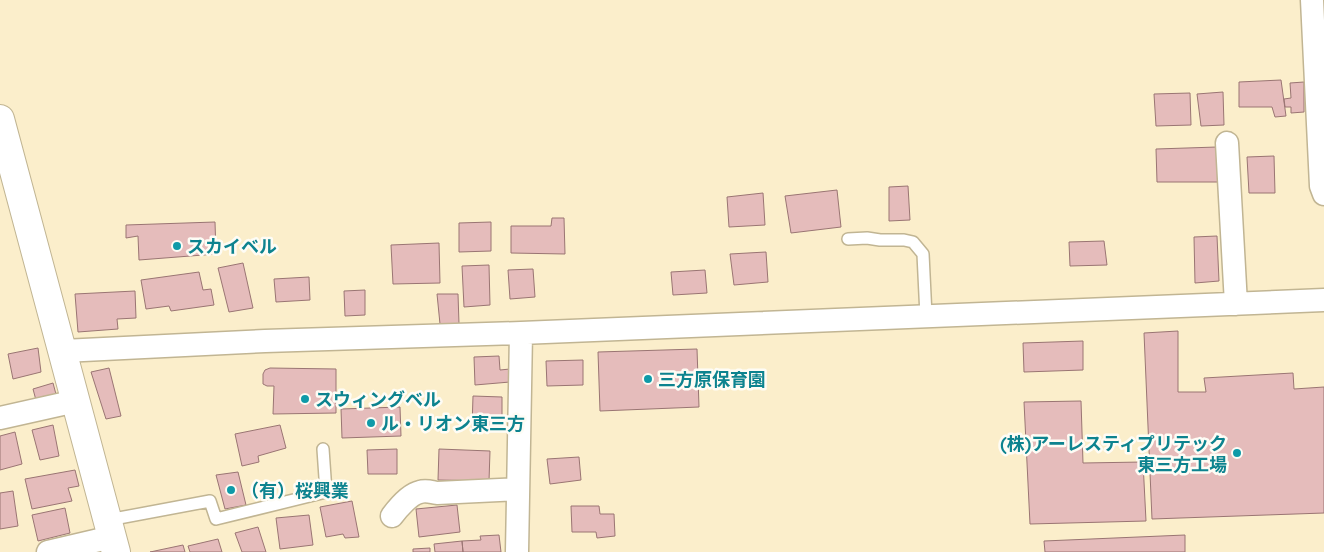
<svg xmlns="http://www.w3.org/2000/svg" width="1324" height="552" viewBox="0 0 1324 552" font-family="Quicksand,'Noto Sans JP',sans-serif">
  <rect width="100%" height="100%" fill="#fbeecb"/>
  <!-- building -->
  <path fill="#e5bcbb" stroke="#9a7573" d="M1281,80L1286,116L1275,117L1272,107H1239V82Z
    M1304,82V112L1291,113V107H1285L1284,99L1291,98L1290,83Z
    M1223,92L1224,125L1201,126L1197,94Z
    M1190,93L1191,125L1156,126L1154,94Z
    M1217,147L1219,182H1157L1156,149Z
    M1274,156L1275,193H1249L1247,157Z
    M908,186L910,220L889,221V187Z
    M837,190L841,227L791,233L785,196Z
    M763,193L765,225L729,227L727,197Z
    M552,218H564L565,254L511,253V226H551Z
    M215,222L216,254L139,260L138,236L126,238V225Z
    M491,222V251L459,252V223Z
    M1217,236L1219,281L1195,283L1194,237Z
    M1104,241L1107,265L1070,266L1069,242Z
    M439,243L440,283L393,284L391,245Z
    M766,252L768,282L734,285L730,254Z
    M243,263L253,308L229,312L218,268Z
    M489,265L490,305L464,307L462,266Z
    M533,269L535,297L510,299L508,270Z
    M705,270L707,293L673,295L671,272Z
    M199,272L203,290L211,289L214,305L171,311L169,306L146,309L141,280Z
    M309,277L310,300L276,302L274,279Z
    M365,290V315L345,316L344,291Z
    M135,291L136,318L117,319L118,329L78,332L75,294Z
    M437,294H458L459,324H440Z
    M1178,331V392H1206L1204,378L1293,373L1294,389L1324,387V513L1152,519L1144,333Z
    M1083,341V370L1024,372L1023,343Z
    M38,348L41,372L13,379L8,354Z
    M697,349L699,407L600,411L598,352Z
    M499,356L500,370L510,369V382L475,385L474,357Z
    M583,360V385L547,386L546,361Z
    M109,368L121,416L106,419L91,372Z
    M270,368L336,369V413L273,414L274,386H267L263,384V374L265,370Z
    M53,383L57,398L37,404L33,389Z
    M473,396L502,397V429L472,428Z
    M1081,401L1083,463L1143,462L1146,521L1030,524L1024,402Z
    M400,407L401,436L342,438L341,409Z
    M53,425L59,456L40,460L32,430Z
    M280,425L286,448L258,456L259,462L242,466L235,434Z
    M15,432L22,464L0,470V436Z
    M397,449V474H368L367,450Z
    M439,449L490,451L489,481L438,480Z
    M579,457L581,480L550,484L547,459Z
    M75,470L79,486L68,488L72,501L32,509L25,479Z
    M238,472L246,505L225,509L216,475Z
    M13,491L18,526L0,529V493Z
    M352,501L359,537L345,538L343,534L326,537L320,507Z
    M457,505L460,532L419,537L416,509Z
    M571,506H599L600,514H614L615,536L597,538L596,532H572Z
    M65,508L70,533L38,541L32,515Z
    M309,515L313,545L280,549L276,518Z
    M258,527L266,552H242L235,533Z
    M499,535L501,552H463L462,541L481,540L480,536Z
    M1185,535V552H1045L1044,541Z
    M218,539L222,552H190L188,546Z
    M462,541L463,552H435L434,544Z
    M183,545L185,552H150Z
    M430,548V552H413V549Z"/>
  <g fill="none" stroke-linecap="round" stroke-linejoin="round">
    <!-- service casing -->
    <g stroke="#c1b593" stroke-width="14">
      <path id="service" d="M848,239L867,238L880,240H904L913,242L923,254L926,316
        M108,520L210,501L216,519L326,492L323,449"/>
    </g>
    <!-- minor casing -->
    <g stroke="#c1b593" stroke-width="25">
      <path id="minor" d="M1312,0L1321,186L1324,194
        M1227,143L1236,304
        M63,351L265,341L521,333L1324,300
        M0,418L76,401
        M392,516C398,508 410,494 420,492C426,490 431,492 437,493L518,489
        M48,552L112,537
        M517,552L521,333"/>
    </g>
    <!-- tertiary casing -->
    <g stroke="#c1b593" stroke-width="30">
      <path id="tertiary" d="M0,119L116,552"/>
    </g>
    <!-- service -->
    <use href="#service" stroke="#fff" stroke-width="11"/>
    <!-- minor -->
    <use href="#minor" stroke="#fff" stroke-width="22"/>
    <!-- tertiary -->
    <use href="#tertiary" stroke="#fff" stroke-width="28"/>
  </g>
  <!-- markers -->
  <g fill="#0f9aa8" stroke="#fefcf5" stroke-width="2">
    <circle cx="177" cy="246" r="5"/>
    <circle cx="648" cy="379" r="5"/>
    <circle cx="305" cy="399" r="5"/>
    <circle cx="371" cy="423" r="5"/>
    <circle cx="1237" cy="453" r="5"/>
    <circle cx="231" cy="490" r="5"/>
  </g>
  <g text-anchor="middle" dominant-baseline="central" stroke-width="5" stroke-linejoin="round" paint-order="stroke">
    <!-- culture labels -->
    <g font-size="18" font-weight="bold" fill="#0d838f" stroke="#fefcf5" text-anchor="start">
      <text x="187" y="246">スカイベル</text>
      <text x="658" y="379">三方原保育園</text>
      <text x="315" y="399">スウィングベル</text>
      <text x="381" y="423">ル・リオン東三方</text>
      <text x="1227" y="443" text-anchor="end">(株)アーレスティプリテック<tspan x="1227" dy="21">東三方工場</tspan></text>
      <text x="241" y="490">（有）桜興業</text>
    </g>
  </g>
</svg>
